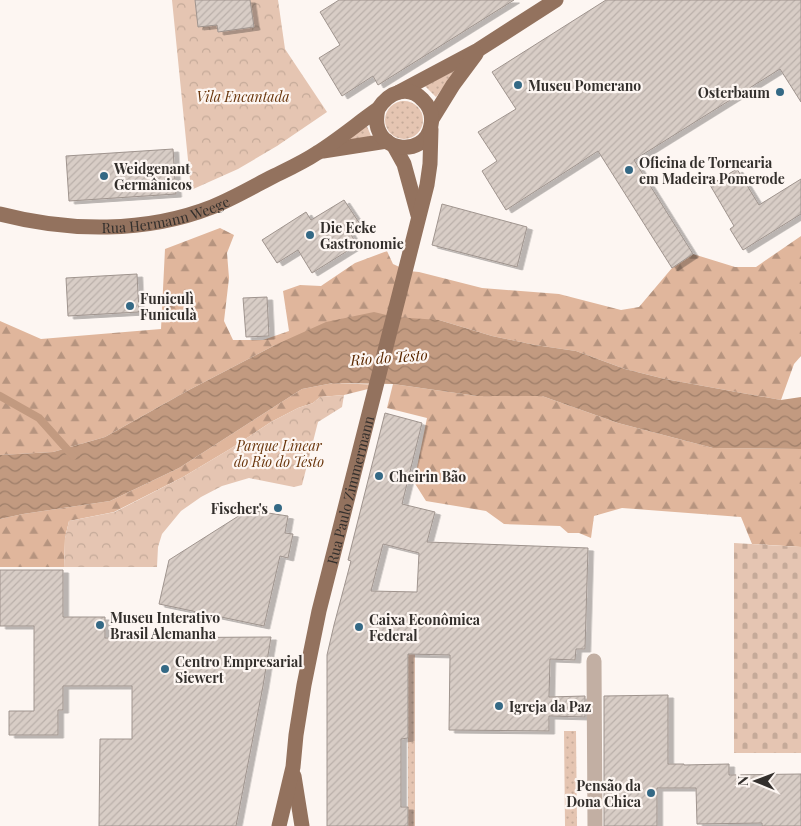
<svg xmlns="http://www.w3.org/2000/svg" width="801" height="826" viewBox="0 0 801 826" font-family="'Playfair Display',serif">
  <defs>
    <pattern id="grass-dots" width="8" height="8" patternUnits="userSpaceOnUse" patternTransform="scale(1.25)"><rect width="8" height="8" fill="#e5c5b2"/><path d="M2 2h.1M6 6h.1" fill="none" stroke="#c5aa99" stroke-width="1.8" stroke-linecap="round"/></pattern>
    <pattern id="forest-firs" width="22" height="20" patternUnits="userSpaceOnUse" patternTransform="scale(1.25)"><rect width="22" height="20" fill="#e0b69c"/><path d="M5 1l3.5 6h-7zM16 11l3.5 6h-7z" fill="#b6947f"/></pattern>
    <pattern id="cemetery-stones" width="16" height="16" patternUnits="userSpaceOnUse" patternTransform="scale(1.25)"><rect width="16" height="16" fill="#e5c5b2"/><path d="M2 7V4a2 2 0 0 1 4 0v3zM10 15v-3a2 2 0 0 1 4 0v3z" fill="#c5aa99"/></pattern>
    <pattern id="park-crowns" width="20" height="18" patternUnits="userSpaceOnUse" patternTransform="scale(1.25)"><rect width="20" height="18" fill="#e5c5b2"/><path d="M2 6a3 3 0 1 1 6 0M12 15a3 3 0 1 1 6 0" fill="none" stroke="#c5aa99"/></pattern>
    <pattern id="water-waves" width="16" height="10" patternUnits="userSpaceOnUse" patternTransform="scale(1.25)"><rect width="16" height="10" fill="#c29a80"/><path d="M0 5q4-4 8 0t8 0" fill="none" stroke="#9e7e69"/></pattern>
    <pattern id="building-hatch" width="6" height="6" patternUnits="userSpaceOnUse" patternTransform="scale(1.25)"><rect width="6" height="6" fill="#d8cdc6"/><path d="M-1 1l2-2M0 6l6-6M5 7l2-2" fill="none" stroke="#bab0aa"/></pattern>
    <filter id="shadow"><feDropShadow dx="5.5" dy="3" stdDeviation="0" flood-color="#0004"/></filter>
  </defs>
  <rect width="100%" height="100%" fill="#fdf6f2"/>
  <!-- grass -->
  <path fill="url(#grass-dots)" d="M457,69L436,97L425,86Z
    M385 120a19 19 0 1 1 38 0a19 19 0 1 1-38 0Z
    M366,124L372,138L337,144Z
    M408,615L415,654V826H408Z
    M564,731H576L577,826H565Z"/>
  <!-- forest -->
  <path fill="url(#forest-firs)" d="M220,228L234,235L227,253L229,278L224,321L233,340H263L289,331L283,291L300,285L321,286L355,263L387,251L393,264L408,271L419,272L482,288L559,294L621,310L639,307L672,268L693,254L735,267H756L801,236V356L794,364L781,400L665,379L625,369L576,351L535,345L492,336L439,320L275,345L187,391L105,437L53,452L0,455V321L41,339L161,329L165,249Z
    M333,383L384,385L344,395L320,397L313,403L298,408L271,422L230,449L183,477L114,512L69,521L65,538L64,567H0V519L23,514L110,501L179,468L302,389Z
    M393,384L477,396H542L618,423L713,448L801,449V547L752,544L741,517L622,508L594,516L591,538L579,533H568L560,526L504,524L486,511L426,501L414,482L427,418L387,408Z"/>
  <!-- cemetery -->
  <path fill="url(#cemetery-stones)" d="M734,543L801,547V753H734Z"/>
  <!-- park -->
  <path fill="url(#park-crowns)" d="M172,0H278L285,49L327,112L277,146L238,169L191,190Z
    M344,395L342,407L318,422L302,485L294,487L249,478L222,486L201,497L181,511L162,534L158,547L157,567H64L65,538L69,521L115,512L183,477L230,449L271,422L298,408L313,403L320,397Z"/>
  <!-- water -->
  <path fill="url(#water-waves)" d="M374,312L395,317L439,320L492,336L535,345L576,351L625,369L665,379L781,400L801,397V449L713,448L618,423L542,396H477L393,384L333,383L302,389L179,468L110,501L23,514L0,519V455L53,452L105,437L187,391L275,345L326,322Z"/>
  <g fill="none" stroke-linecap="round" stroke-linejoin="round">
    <!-- stream -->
    <path stroke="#c29a80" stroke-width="8" d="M0,396L39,418L73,456"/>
  </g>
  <!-- building -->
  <path fill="url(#building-hatch)" stroke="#9f948e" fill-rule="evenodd" filter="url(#shadow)" d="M195,0H250L254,27L218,32L217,25L198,27Z
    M339,0H514L378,85L373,76L342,96L319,58L340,45L320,12Z
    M606,0H801V102L780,69L634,160L693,254L672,268L598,151L506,210L482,171L497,161L478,132L516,109L492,72Z
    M173,149L176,194L69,201L66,156Z
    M737,169L759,205L801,179V214L743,250L730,229L734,226L710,185Z
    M344,200L360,224L349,231L357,245L312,273L298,250L277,263L262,240L306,212L311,220Z
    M442,204L527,227L517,267L432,245Z
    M137,274L139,312L68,316L66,278Z
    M267,297L269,336L246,337L243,298Z
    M385,413L422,423L402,504L435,512L427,542L588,548L585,649H576L575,660L550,659L549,697L585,696V717L549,716V731L449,730L450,655L408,654V738L401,739V807H408V826H327V655L334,625L351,561L348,560ZM383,544L419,553L417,592L371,591Z
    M248,510L288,516L285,533L293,534L288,558L280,556L264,626L159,604L169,560Z
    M0,570H63V617H105V638L271,637L263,686L236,826H99L100,739H132V686H63V710H58V735H9V711H34V626H0Z
    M668,695V764H684V765L729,764V775L801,774V826H762V823L697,824L696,788H657V826H604V696Z"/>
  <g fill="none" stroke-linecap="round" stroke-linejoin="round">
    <!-- minor -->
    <path stroke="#c2afa3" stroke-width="15" d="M594,661L595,826"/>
    <!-- major -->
    <g stroke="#93725e" stroke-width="15">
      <path d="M399,92L478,50L556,0"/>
      <path d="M432,119L453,85L476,54"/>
      <path d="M394,146L404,164L418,215"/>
      <path d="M323,151L387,141"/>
      <path id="s1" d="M0,214C69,232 146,233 212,207C232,199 251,188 270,178C286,170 302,163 317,153C338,140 358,123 378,109C389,92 408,84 423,100C430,107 433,115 431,125C426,160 367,153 378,109"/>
      <path d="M294,776L302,826"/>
      <path id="s2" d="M279,826L293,767L296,735L304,685L319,611L427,185L430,164L431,129"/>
    </g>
  </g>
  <!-- markers -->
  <g fill="#346985" stroke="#fdf6f2" stroke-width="2">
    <circle cx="518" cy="85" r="5"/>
    <circle cx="780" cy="92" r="5"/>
    <circle cx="629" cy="170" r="5"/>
    <circle cx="104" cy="176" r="5"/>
    <circle cx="310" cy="235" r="5"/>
    <circle cx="130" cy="306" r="5"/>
    <circle cx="379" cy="476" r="5"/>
    <circle cx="278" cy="508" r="5"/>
    <circle cx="100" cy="625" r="5"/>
    <circle cx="359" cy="627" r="5"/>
    <circle cx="165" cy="669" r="5"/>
    <circle cx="499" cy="706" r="5"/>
    <circle cx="651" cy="793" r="5"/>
  </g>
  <g text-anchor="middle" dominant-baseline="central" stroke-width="4.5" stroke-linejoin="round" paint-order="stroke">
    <!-- poi labels -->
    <g font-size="14" font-weight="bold" fill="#332f2c" stroke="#fdf6f2" text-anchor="start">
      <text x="528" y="85">Museu Pomerano</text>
      <text x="770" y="92" text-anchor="end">Osterbaum</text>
      <text x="639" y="162">Oficina de Tornearia<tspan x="639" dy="16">em Madeira Pomerode</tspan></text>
      <text x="114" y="168">Weidgenant<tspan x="114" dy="16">Germânicos</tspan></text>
      <text x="320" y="227">Die Ecke<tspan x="320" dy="16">Gastronomie</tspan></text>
      <text x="140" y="298">Funiculì<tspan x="140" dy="16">Funiculà</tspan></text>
      <text x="389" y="476">Cheirin Bão</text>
      <text x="268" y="508" text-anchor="end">Fischer's</text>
      <text x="110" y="617">Museu Interativo<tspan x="110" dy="16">Brasil Alemanha</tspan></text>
      <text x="369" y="619">Caixa Econômica<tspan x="369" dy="16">Federal</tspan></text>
      <text x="175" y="661">Centro Empresarial<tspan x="175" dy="16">Siewert</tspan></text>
      <text x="509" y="706">Igreja da Paz</text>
      <text x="641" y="785" text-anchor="end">Pensão da<tspan x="641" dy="16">Dona Chica</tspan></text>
    </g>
    <!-- park labels -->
    <g font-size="14" font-style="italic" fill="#69350b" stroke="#fdf6f2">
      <text x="243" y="96">Vila Encantada</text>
      <text x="279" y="445">Parque Linear<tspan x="279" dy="16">do Rio do Testo</tspan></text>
    </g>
    <!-- street labels -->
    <g font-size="14" fill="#332f2c" stroke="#fdf6f2">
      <text stroke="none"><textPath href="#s1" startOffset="168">Rua Hermann Weege</textPath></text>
      <text stroke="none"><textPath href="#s2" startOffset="344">Rua Paulo Zimmermann</textPath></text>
    </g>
    <!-- water labels -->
    <g font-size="15" font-style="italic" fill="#5c2900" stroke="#fdf6f2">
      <text transform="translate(389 357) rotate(-4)">Rio do Testo</text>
    </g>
  </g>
  <!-- north arrow -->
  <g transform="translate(756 781) rotate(271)" stroke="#fdf6f2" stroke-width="4" paint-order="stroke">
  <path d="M0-4L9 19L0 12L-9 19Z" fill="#332f2c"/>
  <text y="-8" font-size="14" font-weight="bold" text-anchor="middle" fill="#332f2c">N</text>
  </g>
</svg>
